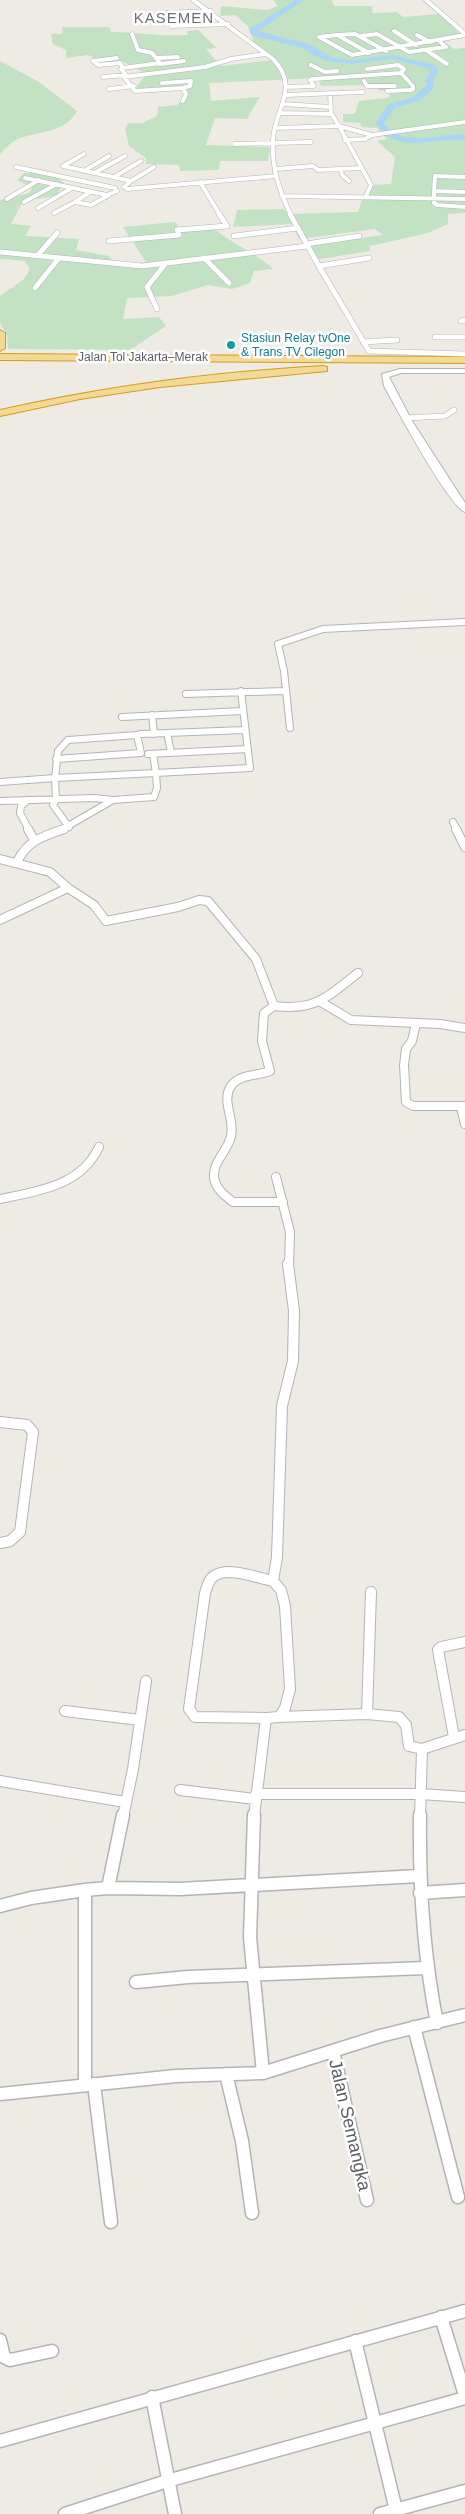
<svg xmlns="http://www.w3.org/2000/svg" width="465" height="2514" viewBox="0 0 465 2514" font-family="Helvetica,sans-serif">
  <rect width="100%" height="100%" fill="#edebe4"/>
  <!-- green -->
  <path fill="#c3e2c3" d="M273,0H332L334,6H372L373,13L397,12L403,17L439,14L462,36L444,42L455,49L465,48V213L448,214V224L428,233L370,246V251L313,260L307,246L383,235L375,229L299,239L292,224L233,227L237,210L284,209L288,214L358,212L362,200L373,185L391,184L395,157L377,141L387,139L377,128L362,127L360,123L343,122V114H355L359,101L388,98L391,92L379,90L375,85L321,86L318,78L209,83L211,101L260,97L247,119L215,118L206,145L270,147L268,161H220L219,170L180,171L179,165L146,164V158L129,146L125,129L128,123H142L157,116L158,107L177,105L185,98L184,87L152,93L136,91L137,86L144,77L140,70L117,59L99,60L88,55L66,58V50L53,44L51,34H62V27H109L111,32C137,32 162,37 188,35L187,31L198,30L217,48L206,49L221,66L273,60L255,46L248,26L235,15L220,16L221,6L267,10L278,6Z
    M0,61L39,82L77,111C66,133 38,131 18,139C12,141 5,149 0,154Z
    M45,172L56,176L64,183L56,196L23,201L11,224L31,226L25,236L79,239L76,250L109,256L117,266L146,262L123,227L175,222L183,232L213,228C232,244 255,252 273,269L254,271L250,283L232,289L208,285L172,296L127,298L123,319L159,317L166,326L130,350L8,349L7,336L0,322V296L24,279L30,269L25,261L0,259V200L29,193L32,188L17,180L24,173Z"/>
  <g fill="none" stroke-linecap="round" stroke-linejoin="round">
    <!-- river -->
    <path fill="#abd5f5" fill-rule="evenodd" d="M295,0H304L258,31L309,44L333,58L351,60L393,55L435,65L439,70L433,80L434,88L419,101L395,108L384,123C400,149 439,133 465,134V140C433,137 396,156 376,123L389,104L413,97L427,85L425,80L431,70L429,69L393,59L351,64L332,62L314,56L303,48L254,36L250,33V29Z"/>
    <!-- street-far5 casing -->
    <g stroke="#b1b4b7" stroke-width="5">
      <path id="street-far5" d="M193,0L273,59C301,88 274,109 273,140C271,167 279,191 291,215
        M426,0L465,34
        M166,13L211,11
        M171,26L228,24
        M394,31L416,45
        M337,35L319,37L352,55L465,35
        M417,35L430,42
        M361,36L377,34L409,52L446,47L439,41
        M426,50L447,64
        M369,53L337,35L355,34L386,51
        M117,58L93,61L98,65L120,63L123,68
        M156,58L178,57
        M160,64L184,61
        M311,65L325,72L337,71
        M367,69L398,65L404,69L401,73
        M103,77L126,75L121,69L123,68L160,63L152,53L138,50L132,34
        M364,81L367,86H395
        M162,83L191,81L190,86L183,88
        M286,87L314,86L310,80L313,79L401,73L413,86V89L410,90L387,91
        M109,89L134,86
        M330,93L331,113L339,126L372,135
        M286,95L363,92
        M183,101L186,94L183,88L135,91L124,77L205,67L231,59L265,54
        M283,104L330,107
        M279,113L331,114
        M276,128L339,126L371,185L366,196
        M345,140L365,139L372,135L465,122
        M234,144L311,142
        M84,154L63,166L131,181L124,187
        M16,167L115,188
        M276,169L313,166L318,170L361,168
        M341,169L342,175L349,181
        M84,171L109,156
        M94,173L125,156
        M114,177L141,161
        M25,178L107,195L117,191
        M131,181L154,167
        M200,182L220,215
        M127,189L276,176
        M434,191L435,176L465,177
        M90,192L75,202L91,205L109,195
        M465,192L434,191V203L437,205L465,207
        M282,196L465,199
        M7,199L39,180
        M24,202L57,184
        M38,208L72,188
        M54,213L75,202"/>
    </g>
    <!-- street-far4 casing -->
    <g stroke="#b1b4b7" stroke-width="6">
      <path id="street-far4" d="M290,214L320,268L369,351L465,354
        M234,236L298,228
        M109,241L179,235L177,230L227,226L219,214
        M306,244L359,236
        M0,252L142,266L307,246
        M38,255L57,233
        M204,258L229,283
        M319,266L369,258
        M35,288L59,258
        M157,309L147,287L166,263
        M461,321L465,320
        M435,337H465
        M363,342L397,340
        M406,418L445,416L454,410"/>
    </g>
    <!-- street-far3 casing -->
    <g stroke="#b1b4b7" stroke-width="8">
      <path id="street-far3" d="M186,694L284,691
        M152,715L154,734
        M122,717L242,711
        M290,728L284,671L278,644L323,629L465,622
        M167,733L171,752
        M148,754L248,749
        M56,759L141,753L137,735L141,734L244,730
        M0,782L55,778L58,751L68,740L137,735
        M28,800L21,806L20,813L29,830
        M0,801L94,798L113,800
        M453,822L457,830
        M69,827L53,805L56,799L55,778L156,773L153,754
        M61,830L113,800L154,797L157,788L156,773L250,768L241,691"/>
    </g>
    <!-- street-far2 casing -->
    <g stroke="#b1b4b7" stroke-width="10">
      <path id="street-far2" d="M28,829L34,840
        M456,829L465,847
        M0,859L50,872L68,888L94,905L106,921L178,907L199,900L208,901L256,959L274,1006
        M17,862C27,841 43,836 64,829
        M0,920L68,888
        M321,1002L351,1020L440,1024L465,1028
        M416,1023L412,1041L406,1049L404,1065L406,1102L413,1106H465
        M461,1107L465,1124
        M276,1177L290,1232L289,1265
        M0,1199C38,1191 81,1186 99,1147
        M283,1202H233C225,1196 216,1189 214,1178C212,1162 228,1151 231,1136C235,1119 221,1101 231,1086C239,1074 258,1076 270,1071L262,1041L264,1013L274,1006C316,1011 327,997 358,973"/>
    </g>
    <!-- street-far1 casing -->
    <g stroke="#b1b4b7" stroke-width="12">
      <path id="street-far1" d="M0,1422L27,1425L33,1432L20,1532L10,1541L0,1543
        M65,1711L140,1720
        M367,1714L371,1592
        M279,1717L367,1714L399,1717L406,1725L409,1746L422,1749
        M266,1718L195,1717L189,1709L205,1593C207,1587 209,1579 214,1576C229,1566 257,1578 273,1581
        M454,1737L438,1650L441,1647L465,1642
        M0,1781L125,1802
        M180,1790L255,1799
        M256,1794H421L465,1797
        M123,1817L133,1769L146,1681
        M254,1817L266,1718L279,1717L285,1708L290,1689L285,1606L281,1590L273,1581L277,1557L282,1406L293,1361L294,1311L288,1264
        M420,1817L422,1749L465,1735"/>
    </g>
    <!-- street casing -->
    <g stroke="#b1b4b7" stroke-width="15">
      <path id="street" d="M254,1815L250,1937L263,2073
        M420,1815C419,1887 423,1953 437,2023
        M108,1888L180,1889L419,1876
        M420,1893L465,1890
        M0,1906L31,1898L85,1890
        M136,1982L188,1977L426,1968
        M414,2027L458,2197
        M333,2051L367,2200
        M226,2074L242,2141L252,2213
        M85,2084V1890L108,1888L123,1815
        M94,2084L111,2222
        M0,2094L176,2076L263,2073L380,2036L465,2015
        M441,2317L465,2395
        M0,2340L4,2357L10,2360L52,2351
        M355,2341L396,2510
        M152,2397L175,2514
        M0,2441L465,2311
        M65,2514L167,2481L465,2398
        M380,2514L465,2491"/>
    </g>
    <!-- secondary casing -->
    <g stroke="#b0b3b7" stroke-width="2">
      <path id="secondary" d="M400,369H465V373H401L389,377L412,421L465,503V512C448,505 395,406 384,386L382,374Z"/>
    </g>
    <!-- highway casing -->
    <g stroke="#d89b19" stroke-width="2">
      <path id="highway" d="M0,330L5,333V348L0,351Z
        M0,354L465,357V363L0,360Z
        M323,366L327,367V371L160,387L80,399L0,416V410C107,386 214,372 323,366Z"/>
    </g>
    <!-- street-far5 -->
    <use href="#street-far5" stroke="#fff" stroke-width="4"/>
    <!-- street-far4 -->
    <use href="#street-far4" stroke="#fff" stroke-width="5"/>
    <!-- street-far3 -->
    <use href="#street-far3" stroke="#fff" stroke-width="6"/>
    <!-- street-far2 -->
    <use href="#street-far2" stroke="#fff" stroke-width="8"/>
    <!-- street-far1 -->
    <use href="#street-far1" stroke="#fff" stroke-width="10"/>
    <!-- street -->
    <use href="#street" stroke="#fff" stroke-width="12"/>
    <!-- secondary -->
    <use href="#secondary" fill="#fff" fill-rule="evenodd"/>
    <!-- highway -->
    <use href="#highway" fill="#f1da96" fill-rule="evenodd"/>
  </g>
  <!-- markers -->
  <circle fill="#0f9aa8" stroke="#fff" stroke-width="2" cx="231" cy="345" r="5"/>
  <g text-anchor="middle" dominant-baseline="central" stroke-width="5" stroke-linejoin="round" paint-order="stroke">
    <!-- far-culture labels -->
    <g font-size="12" fill="#0d838f" stroke="#fff" text-anchor="start">
      <text x="241" y="338">Stasiun Relay tvOne<tspan x="241" dy="14">&amp; Trans TV Cilegon</tspan></text>
    </g>
    <!-- far-street labels -->
    <g font-size="12" fill="#5c5f63" stroke="#fff">
      <text x="143" y="357">Jalan Tol Jakarta–Merak</text>
    </g>
    <!-- far-quarter labels -->
    <g font-size="15" letter-spacing="1" fill="#6d7175" stroke="#fff">
      <text x="174" y="17">KASEMEN</text>
    </g>
    <!-- near-street labels -->
    <g font-size="18" fill="#5c5f63" stroke="#fff">
      <text transform="translate(350 2125) rotate(77)">Jalan Semangka</text>
    </g>
  </g>
</svg>
